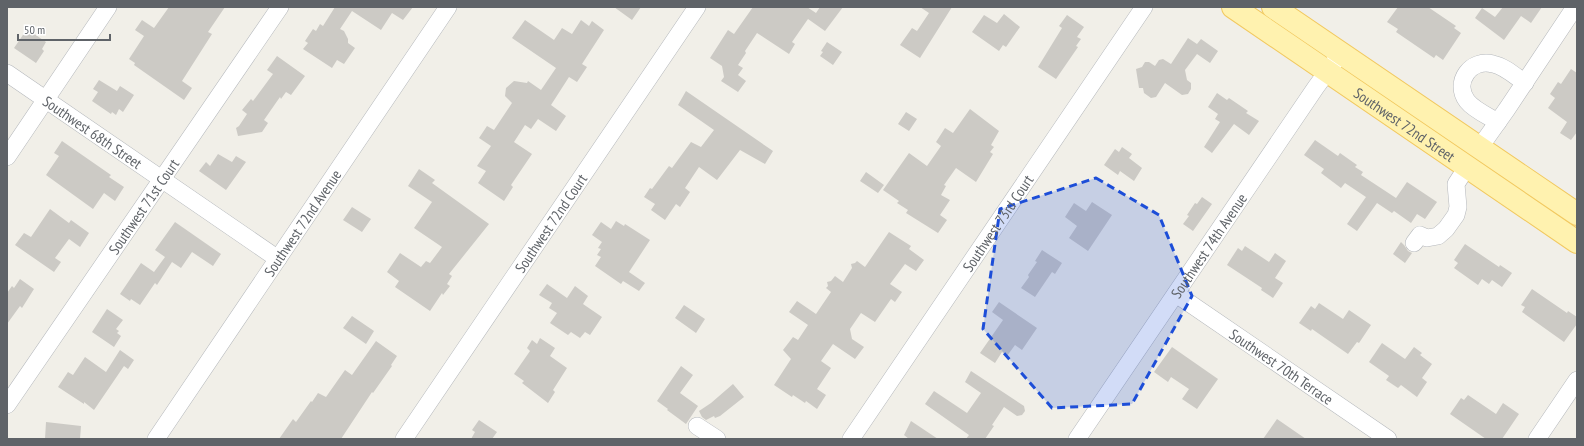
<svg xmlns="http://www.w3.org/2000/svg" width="1584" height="446" viewBox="0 0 1584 446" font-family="'PT Sans Narrow',sans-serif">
  <rect width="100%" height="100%" fill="#f1efe8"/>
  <!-- building -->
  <path fill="#cccac5" d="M169,7H225L208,32L212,34L182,81L192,88L184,100L134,65L135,63L129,59L144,36L135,30L142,20L154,28Z
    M335,7H413L403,20L392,13L381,30L352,11L340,29L344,31L348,39V43L355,48L344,64L337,60L332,68L303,49L308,43L305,41L313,29L316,31L320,24L323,26Z
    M614,7H641L632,20Z
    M753,7H807L816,13L820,7H843L825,31L808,19L792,42L795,44L789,54L757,33L745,51L746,53L738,65L743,68L738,75L746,81L738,92L721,81L724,77L722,66L710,58L728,30L734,34Z
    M920,7H952L920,58L900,45L912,28L917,31L929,13Z
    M1398,7H1428L1456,26L1454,28L1461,33L1443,60L1436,55L1434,58L1396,32L1398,29L1387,22Z
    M1503,7H1542L1531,23L1521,16L1504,40L1475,18L1482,8L1495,17Z
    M1004,14L1020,27L1006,47L1003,45L999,51L972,32L984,15L997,23Z
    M1067,15L1084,27L1077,37L1081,39L1076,46L1078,47L1056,79L1038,67L1062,28L1059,26Z
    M525,20L554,40L562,28L572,34L581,20L589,26L592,21L604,30L582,64L587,67L577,82L569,77L551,105L566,116L556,131L538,119L531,129L525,125L514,142L532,154L511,185L513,187L504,201L478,183L486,171L477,166L491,146L479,138L487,126L494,130L512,103L505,96L506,88L514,81L527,83L528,81L541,90L556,68L512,38Z
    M27,29L46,42L42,49L44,51L36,63L14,48Z
    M1188,38L1197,44L1201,39L1218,51L1210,63L1197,54L1185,70L1187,80L1191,83V89L1188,94L1182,95L1165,83L1156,97L1151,98L1144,93L1143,88H1139L1136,69L1142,67L1145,62H1149L1155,66L1159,60L1163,59L1171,64Z
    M827,42L842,52L833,65L820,56L823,52L821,51Z
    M277,56L305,76L291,95L286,92L281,99L280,97L264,120L268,123L262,132L238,136L236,128L239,126L247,114L242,110L251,99L253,101L273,74L267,70Z
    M1571,69L1577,73V132L1571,140L1560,133L1567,122L1548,108L1555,98L1550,94L1558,82L1561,84Z
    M99,80L117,91L120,86L134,95L123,112L119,109L116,115L112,112L111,114L92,101L98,92L93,89Z
    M686,91L773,151L765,164L740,150L717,180L699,167L685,188L690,192L680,207L676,204L665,220L651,210L655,204L644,197L650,188L652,189L669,166L672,168L691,142L701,147L714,130L678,105Z
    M1217,93L1227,100L1229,98L1248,111L1246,113L1259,121L1249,135L1234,124L1212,153L1204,147L1220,122L1215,119L1218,114L1208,107Z
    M970,109L999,131L991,145L994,147L990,152L993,154L976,182L956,168L944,185L946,186L941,195L950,200L940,215L947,220L938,233L906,213L908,210L897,203L899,201L883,190L909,153L927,166L941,146L936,142L945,128L953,133Z
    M906,112L917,119L909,131L898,124Z
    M1315,140L1338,156L1340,153L1357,165L1355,167L1363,172L1361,175L1396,198L1407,182L1437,202L1425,219L1417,214L1411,223L1394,211L1392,213L1377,203L1357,231L1347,224L1366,197L1345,183L1341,188L1321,173L1324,169L1304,155Z
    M62,141L111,175L109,177L124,187L115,201L104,193L93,209L46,175L59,156L54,153Z
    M1122,147L1132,154L1129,158L1142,168L1134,181L1120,171L1118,175L1104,165L1115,149L1119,152Z
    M218,154L232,162L236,156L246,162L226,190L199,171L206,162L210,166Z
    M419,169L435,180L432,183L489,224L449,274L452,276L447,284L450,286L443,295L442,293L430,311L395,287L399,281L387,272L400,253L421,267L426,261L430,263L442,247L414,228L432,202L408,186Z
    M866,172L884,185L878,193L860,181Z
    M1202,197L1212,204L1193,231L1183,224L1189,216L1187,215L1195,203L1197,204Z
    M1092,202L1112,215L1088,251L1069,238L1077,226L1065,217L1074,203L1086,211Z
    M352,207L371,219L362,232L343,220Z
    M50,209L69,223L71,220L89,233L80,247L69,239L55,258L61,262L54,272L15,245L24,233L31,237Z
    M616,221L624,226L625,224L650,240L629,272L645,283L639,291L623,281L621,284L595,266L601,257L597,255L601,249L598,248L602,242L592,235L601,222L611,229Z
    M175,222L221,254L213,266L192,252L181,268L172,262L157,285L155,283L140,305L131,299L130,301L120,294L141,263L154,272L165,257L155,250Z
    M889,232L911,246L909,249L924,260L916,271L905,264L890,284L902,292L895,302L891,299L875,322L861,313L850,329L852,339L864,347L855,359L833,344L821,361L831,368L817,389L826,395L817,409L806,401L805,403L793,395L792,397L774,385L791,359L783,350L793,337L798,340L808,325L789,312L797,301L816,314L831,292L826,288L828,286L827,282L831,281L835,276L843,282L852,268L851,264L855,263L857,261L865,267Z
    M1401,242L1404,245L1408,251L1412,253L1405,263L1393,254Z
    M1465,244L1499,267L1500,265L1512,273L1502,287L1492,280L1489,284L1482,279L1478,285L1454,268L1458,263L1454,260Z
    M1245,246L1269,262L1275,253L1286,261L1275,278L1283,283L1273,298L1261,290L1262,288L1227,265L1238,248L1242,251Z
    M1042,250L1062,263L1055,274L1052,272L1035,297L1021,288L1029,277L1028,275L1037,262L1035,261Z
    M20,279L34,289L22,308L20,306L7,324V293L12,286L14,288Z
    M547,284L567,298L575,286L588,296L583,304L602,317L590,335L585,332L580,338L571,332L568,335L550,323L557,313L549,308L552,303L539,295Z
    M1532,289L1567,313L1568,311L1577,317V324L1564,342L1522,312L1525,307L1521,305Z
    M999,302L1037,328L1022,350L1015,345L1007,356L1002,352L995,363L980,353L1003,320L992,312Z
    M1319,303L1343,319L1349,310L1371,325L1359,343L1357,342L1348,354L1312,329L1311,331L1299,323L1311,306L1315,309Z
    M684,305L705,319L696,333L675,318Z
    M107,309L123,320L116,329L119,331L117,333L121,336L114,347L92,332Z
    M352,316L374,331L366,344L343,328Z
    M540,338L555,348L550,356L567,368L553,390L555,392L548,403L522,383L524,381L514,374L530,351L527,348L532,340L537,344Z
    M376,341L397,356L391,365L392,366L373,393L372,392L341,439H279L293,419L296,422L311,401L312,402L318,393L326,397L345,370L352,375Z
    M1382,343L1405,359L1414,347L1422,353L1420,355L1432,364L1422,378L1427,382L1417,397L1401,385L1398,388L1386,380L1389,376L1369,362Z
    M1172,347L1218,379L1197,409L1182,399L1189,389L1171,377L1168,382L1154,372Z
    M120,350L134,360L128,369L124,366L94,410L84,402V404L58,387L68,372L73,375L85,357L106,372Z
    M681,366L693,375L680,393L698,406L686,424L667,410L668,409L657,401Z
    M971,371L1024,406L1025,411L1022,415L1017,416L1004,407L992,425L994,426L985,439H966L969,435L925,404L934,391L967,413L981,393L965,382Z
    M733,384L744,397L720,416L715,418L714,416L706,420L702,417L699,411L711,403Z
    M1468,395L1496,414L1503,403L1519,414L1502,439H1486L1450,414L1461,398L1464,400Z
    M1277,419L1306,439H1263Z
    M479,420L497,432L492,439H471L475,432L472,430Z
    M911,421L938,439H909L904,435Z
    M46,422L81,426L80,439H45Z"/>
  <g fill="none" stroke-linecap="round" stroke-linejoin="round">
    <!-- minor casing -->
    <g stroke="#b5b8bc" stroke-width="18">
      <g id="minor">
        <path id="s1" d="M7,73L278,259"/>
        <path d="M1498,122C1488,116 1474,110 1467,101C1453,82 1471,58 1493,64C1504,66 1515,76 1525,83"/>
        <path d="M1480,147L1507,109L1575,7"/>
        <path d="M7,157L108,7"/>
        <path d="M1414,243L1420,235L1427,238L1438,236L1446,229L1456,215L1458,207L1456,184L1467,167"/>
        <path id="s2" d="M1176,294L1388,439"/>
        <path id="s3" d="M7,405L280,7"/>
        <path d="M697,426L717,439"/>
        <path id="s4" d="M156,439L448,7"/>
        <path id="s5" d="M404,439L697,7"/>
        <path id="s6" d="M851,439L1144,7"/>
        <path id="s7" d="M1077,439L1316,87L1341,53"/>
        <path d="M1537,439L1577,380"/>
      </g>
    </g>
    <!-- major casing -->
    <g stroke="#f2c960" stroke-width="24">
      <g id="major">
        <path id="s8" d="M1233,7L1577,242"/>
        <path d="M1273,7L1577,214"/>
      </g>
    </g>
    <!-- minor -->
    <use href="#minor" stroke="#fff" stroke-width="17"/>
    <!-- major -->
    <use href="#major" stroke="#fff2af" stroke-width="22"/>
  </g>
  <!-- marked area -->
  <path fill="#1d4ed8" fill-opacity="0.2" stroke="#1d4ed8" stroke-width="3" stroke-dasharray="8 5" stroke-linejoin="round" d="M1096,178L1159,215L1192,296L1132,404L1052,408L983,329L1000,209Z"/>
  <g text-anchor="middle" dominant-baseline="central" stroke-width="3.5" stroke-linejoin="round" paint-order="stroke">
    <!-- street labels -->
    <g font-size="15" fill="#5f6368" stroke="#fff">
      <text stroke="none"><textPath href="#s8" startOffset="208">Southwest 72nd Street</textPath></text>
      <text stroke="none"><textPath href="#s1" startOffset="104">Southwest 68th Street</textPath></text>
      <text stroke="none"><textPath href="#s3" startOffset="241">Southwest 71st Court</textPath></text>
      <text stroke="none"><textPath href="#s4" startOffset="261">Southwest 72nd Avenue</textPath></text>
      <text stroke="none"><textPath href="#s5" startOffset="261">Southwest 72nd Court</textPath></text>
      <text stroke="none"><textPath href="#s6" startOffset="261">Southwest 73rd Court</textPath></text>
      <text stroke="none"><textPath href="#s7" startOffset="234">Southwest 74th Avenue</textPath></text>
      <text stroke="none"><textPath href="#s2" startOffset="128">Southwest 70th Terrace</textPath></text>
    </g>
  </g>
  <!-- border -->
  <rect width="1584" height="446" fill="none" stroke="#5f6368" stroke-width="16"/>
  <!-- scale -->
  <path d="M18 34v6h92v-6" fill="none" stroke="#5f6368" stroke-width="2"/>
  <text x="24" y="34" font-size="12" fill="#5f6368" stroke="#ffffff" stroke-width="3" paint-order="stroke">50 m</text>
</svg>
